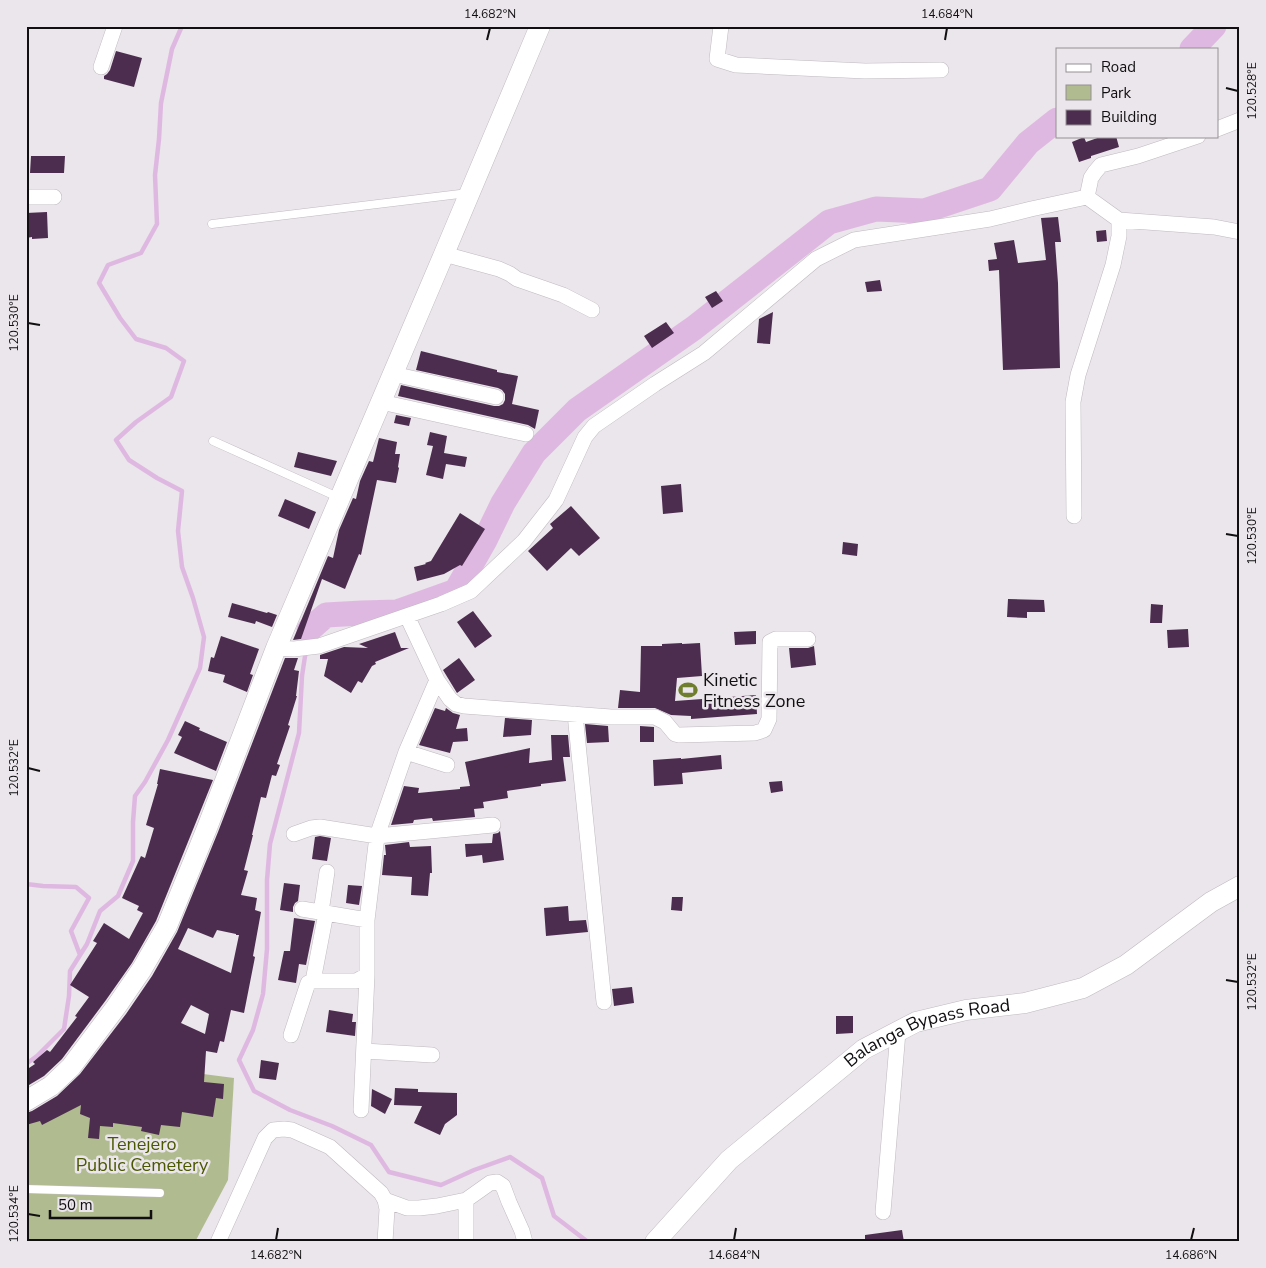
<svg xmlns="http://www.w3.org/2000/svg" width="1266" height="1268" viewBox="0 0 1266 1268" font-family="'Nunito Sans',sans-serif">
  <rect width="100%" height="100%" fill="#ebe6eb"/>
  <!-- green -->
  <path fill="#b0bb8f" d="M126,1064L234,1078L228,1180L195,1242H26V1115Z"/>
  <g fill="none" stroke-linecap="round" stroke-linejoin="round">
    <!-- stream -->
    <path stroke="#dfb8e2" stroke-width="4.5" d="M309,630L302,676L299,733L270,844L267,880V949L263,994L253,1030L239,1060L254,1091L290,1110L332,1126L371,1145L389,1172L441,1185L474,1170L510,1157L542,1178L554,1216L588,1242
      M26,884L43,886L76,887L89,898L71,931L80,955
      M26,1064L37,1056L64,1029L69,996L70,971L87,944L100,911L118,896L133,861V822L135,796L145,782L168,740L200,668L204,637L193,598L182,567L178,531L182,491L157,478L129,460L116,440L136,422L171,397L184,361L166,348L136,339L120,318L99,283L108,265L141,253L157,224L155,175L159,139L161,103L172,49L182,26"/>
    <!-- river -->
    <path stroke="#dfb8e2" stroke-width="25" d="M1192,49L1214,26
      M309,630L326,615L362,613L397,612L456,591L485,540L503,503L534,453L577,410L694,328L829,222L876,209L924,211L990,189L1028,143L1057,120"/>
  </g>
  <!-- building -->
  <path fill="#4d2d4f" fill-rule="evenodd" d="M116,51L142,58L134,87L104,79V76L107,74L110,70Z
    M1103,136H1116L1119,147L1091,156V158L1079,162L1072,142L1084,137L1086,142Z
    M31,156H65L64,173H30Z
    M47,212L48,238L32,239V237L26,238V213Z
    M1058,217L1061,242H1055L1058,283L1060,368L1003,370L999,270L989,271L988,260L997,259L994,243L1014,240L1018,263L1046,260L1041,218Z
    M1106,230L1107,241L1097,242L1096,231Z
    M880,280L882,291L867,292L865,282Z
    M716,291L723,301L712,308L705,297Z
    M773,312L770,344L757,343L759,319Z
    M666,322L674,333L652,348L644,336Z
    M421,351L497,370V372L518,376L512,404L539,410L535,429L528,425L398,396L401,385L494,406H499L503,404L505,400V394L502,390L498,388L416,370Z
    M396,415L411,418L409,426L394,423Z
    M430,432L447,436L444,453L467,457L465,467L446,464L443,479L426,475L433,446L427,445Z
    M379,438L397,442L395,454H400L398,467L399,468L396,483L377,480L361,555L359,554L345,589L322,579L301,639L293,640L328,556L333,558L339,530L353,498L356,499L360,481L369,461L373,462Z
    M298,452L337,461L331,476L294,467Z
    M681,484L683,512L663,514L661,486Z
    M285,499L316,512L309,529L278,516Z
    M571,506L600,538L579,556L571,548L547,571L528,551L553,528L550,524Z
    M460,513L485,529L462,566L460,565L444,574L417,581L414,567L426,564L425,563L431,561Z
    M843,542L858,544L857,556L842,554Z
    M1008,599L1044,600L1045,612H1027V618L1007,617Z
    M232,603L267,613L268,612L277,615L272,627L256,621L255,624L228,617Z
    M1151,604L1163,605L1162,623H1150Z
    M473,611L492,636L475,648L457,622Z
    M1188,629L1189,647L1168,648L1167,630Z
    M756,631V644L735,645L734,632Z
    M395,632L401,648H409L375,662L376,664L372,666L362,683L358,681L351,693L324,676L328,659H320V655L344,647L368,648L359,644Z
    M221,636L259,649L250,674L253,675L247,692L223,682L225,675L208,671L211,657L214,658Z
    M682,643V644L700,643L702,676L677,678L675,701L756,695L757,714L691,719V716L671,715L655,708H618L620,690L640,692L641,646H662V644Z
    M814,646L816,665L791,668L789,648H808Z
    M285,658H298L294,670L299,671L296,696H297L288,725L290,726L277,764L280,765L276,776L272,775L266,798L261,797L252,835H253L244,870L248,871L241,895L257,898L255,910L261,912L253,956L255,957L244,1013L231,1010L224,1042L220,1041L217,1053L206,1051L204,1082L224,1084L223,1099L216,1098L213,1117L182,1112L180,1127L161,1125L159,1135L141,1131L142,1127L113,1123V1127L100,1126L99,1139L88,1138L90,1118L80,1114L81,1105L42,1125L40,1121L26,1125V1113L32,1111L57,1096L80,1074L126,1014L152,976L177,932L218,832ZM188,928L213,938L217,930L236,934V935H239L231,973L178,949ZM191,1005L209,1014L205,1034L181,1023Z
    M459,658L475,680L457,693L443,670Z
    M435,708L445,711L446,708L453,713L460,715L456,729L467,728L468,741L453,742L450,753L419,745Z
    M505,718L532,720L531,735L503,737Z
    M185,721L200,728L199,730L227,742L216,771L174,753L182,737L178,735Z
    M585,724L608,726L609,742L587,743Z
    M640,726L654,727V742H640Z
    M551,735H568L570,757H563L566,781L541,784V786L507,791L508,798L483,802L484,808L474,809L475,817L433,821L432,818L414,820L413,823L391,825L404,786L419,788L418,793L460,789V787L470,786L465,762L530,748L529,763L552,760Z
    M721,755L722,769L682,773L683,784L654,786L653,760L681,758V759Z
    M160,769L213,780L156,921L132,963L106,1000L62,1059L44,1076L29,1085L26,1081V1070L35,1064L33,1062L47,1050L50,1052L77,1017L75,1016L89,997L70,985L97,943L93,941L104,923L129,939L143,913L137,910L139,906L122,898L141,856L145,858L154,828L146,825L158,784H157Z
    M782,781L783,791L771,793L769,782Z
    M500,831L504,860L483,863L482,855L466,857L465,844L492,843L493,834L498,833Z
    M320,836L331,838L327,861L312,859L315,837Z
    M409,842L410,847L431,846L432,873H430L428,896L411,895L412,877L382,875L384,855H386L385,845Z
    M284,883L300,885L298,901L295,903L293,907V912L280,910Z
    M348,885L362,886L359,905L346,903Z
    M672,897H683L682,911L671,910Z
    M568,906L569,921L586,920L588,932L546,936L544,908Z
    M294,918L315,921L306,965L299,964L296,983L278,980L284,951H290Z
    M632,987L634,1003L614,1006L612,989Z
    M329,1010L353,1014L352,1022H356L355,1036L326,1032Z
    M836,1016H853V1033L836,1034Z
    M261,1060L279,1063L276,1080L259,1078Z
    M395,1088L418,1089V1092L457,1093V1115L445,1124L440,1135L414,1123L422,1106L394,1105Z
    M372,1089L392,1099L385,1114L371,1106Z
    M902,1230L904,1242H865V1235Z"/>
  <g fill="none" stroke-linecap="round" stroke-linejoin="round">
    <!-- lane casing -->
    <g stroke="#bfbabf" stroke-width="9">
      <path id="lane" d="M212,224L468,193
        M213,441L340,498
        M26,1189L160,1193"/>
    </g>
    <!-- street casing -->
    <g stroke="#bfbabf" stroke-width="16">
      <path id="street" d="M721,26L717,59L736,65L865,71L941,70
        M101,67L115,26
        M1217,129L1240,120
        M26,197H54
        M1087,197L1091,178L1095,172L1101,165L1138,156L1198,136
        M444,254L499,269L510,274L517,279L563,295L592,310
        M393,374L496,397
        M381,402L526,434
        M1074,516L1073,402L1078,375L1113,265L1119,236V220
        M407,616L437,680L450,699L456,704L464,706L611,717H655L665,722L675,734L679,735L755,733L764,730L769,719L770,642L776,639H808
        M276,648L294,649L319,646L441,604L471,591L524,541L556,500L585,437L594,426L655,384L704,353L816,259L854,240L990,219L1031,209L1087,197L1119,220L1214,227L1240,232
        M575,714L604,1002
        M406,752L447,765
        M294,834L311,828L320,827L377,836L493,825
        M302,909L367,920
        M321,912L327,872
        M326,913L313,981H356L367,975
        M291,1035L308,983L313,981
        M364,1051L432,1055
        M361,1110L367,975V920L377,836L406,752L437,680
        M385,1200L407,1208H419L437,1206L466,1200L490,1183L497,1182L503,1186L509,1202L522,1231L525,1242
        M883,1212L898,1032
        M218,1242L265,1138L273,1130L284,1129L292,1130L330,1147L381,1193L385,1200L387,1209L385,1242
        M466,1242V1200"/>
    </g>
    <!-- secondary casing -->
    <g stroke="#bfbabf" stroke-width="21">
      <g id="secondary">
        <path d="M26,1101L51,1086L71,1067L116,1007L142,969L167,926L207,828L276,648L444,254L540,26"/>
        <path id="s1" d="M655,1242L729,1160L864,1049L916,1022L966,1010L1025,1003L1083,988L1126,965L1211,902L1240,886"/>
      </g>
    </g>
    <!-- lane -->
    <use href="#lane" stroke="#fff" stroke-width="8"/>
    <!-- street -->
    <use href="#street" stroke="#fff" stroke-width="15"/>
    <!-- secondary -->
    <use href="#secondary" stroke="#fff" stroke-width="20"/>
  </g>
  <!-- ticks -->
  <path fill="none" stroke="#110f11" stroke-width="2" d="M487,40L490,28M945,40L947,28M1226,88L1238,91M28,323L40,325M1226,534L1238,536M28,768L40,771M1226,980L1238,982M28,1214L40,1216M276,1240L278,1228M734,1240L736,1228M1191,1240L1194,1228"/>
  <!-- icons -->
  <defs>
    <g id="stadium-bare" transform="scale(1.5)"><path d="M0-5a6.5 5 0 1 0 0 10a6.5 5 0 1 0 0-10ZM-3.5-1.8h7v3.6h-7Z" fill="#6f7e2c" stroke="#ebe6eb" stroke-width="2.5" paint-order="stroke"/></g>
  </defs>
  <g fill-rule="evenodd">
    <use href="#stadium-bare" x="688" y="690"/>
  </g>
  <g text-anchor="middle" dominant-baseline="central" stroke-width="5" stroke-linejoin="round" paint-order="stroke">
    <!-- poi labels -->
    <g font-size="18" fill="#110f11" stroke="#ebe6eb" text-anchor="start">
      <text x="703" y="680">Kinetic<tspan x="703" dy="21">Fitness Zone</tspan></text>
    </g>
    <!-- street labels -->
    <g font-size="18" fill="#110f11" stroke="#ebe6eb">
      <text stroke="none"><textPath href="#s1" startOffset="351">Balanga Bypass Road</textPath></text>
    </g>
    <!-- park labels -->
    <g font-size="18" fill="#4b5800" stroke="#ebe6eb">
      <text x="142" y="1144">Tenejero<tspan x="142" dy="21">Public Cemetery</tspan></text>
    </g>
  </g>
  <!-- border -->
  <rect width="1266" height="1268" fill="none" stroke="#ebe6eb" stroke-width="55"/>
  <!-- legend -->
  <rect x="1056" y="48" width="162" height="90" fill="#ebe6eb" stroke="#949094"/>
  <rect x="1066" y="64" width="25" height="8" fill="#ffffff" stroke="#949094"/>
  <text x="1101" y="72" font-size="15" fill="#110f11">Road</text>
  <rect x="1066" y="85" width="25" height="15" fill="#b0bb8f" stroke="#949094"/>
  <text x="1101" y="98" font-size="15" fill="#110f11">Park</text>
  <rect x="1066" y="110" width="25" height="15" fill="#4d2d4f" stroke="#949094"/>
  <text x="1101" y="122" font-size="15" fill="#110f11">Building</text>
  <!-- scale -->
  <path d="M50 1210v8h101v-8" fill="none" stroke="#110f11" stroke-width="2.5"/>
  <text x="58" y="1210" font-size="15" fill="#110f11" stroke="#ebe6eb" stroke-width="4" paint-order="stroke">50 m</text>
  <rect x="28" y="28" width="1210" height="1212" fill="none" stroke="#110f11" stroke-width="2"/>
  <g font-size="12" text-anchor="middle" fill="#110f11">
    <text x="490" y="18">14.682°N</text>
    <text x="947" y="18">14.684°N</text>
    <text transform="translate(1252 91) rotate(-90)" y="4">120.528°E</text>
    <text transform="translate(14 323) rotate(-90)" y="4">120.530°E</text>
    <text transform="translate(1252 536) rotate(-90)" y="4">120.530°E</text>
    <text transform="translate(14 768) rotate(-90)" y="4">120.532°E</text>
    <text transform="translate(1252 982) rotate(-90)" y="4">120.532°E</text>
    <text transform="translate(14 1214) rotate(-90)" y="4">120.534°E</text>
    <text x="276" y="1259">14.682°N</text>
    <text x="734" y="1259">14.684°N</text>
    <text x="1191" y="1259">14.686°N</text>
  </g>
</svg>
